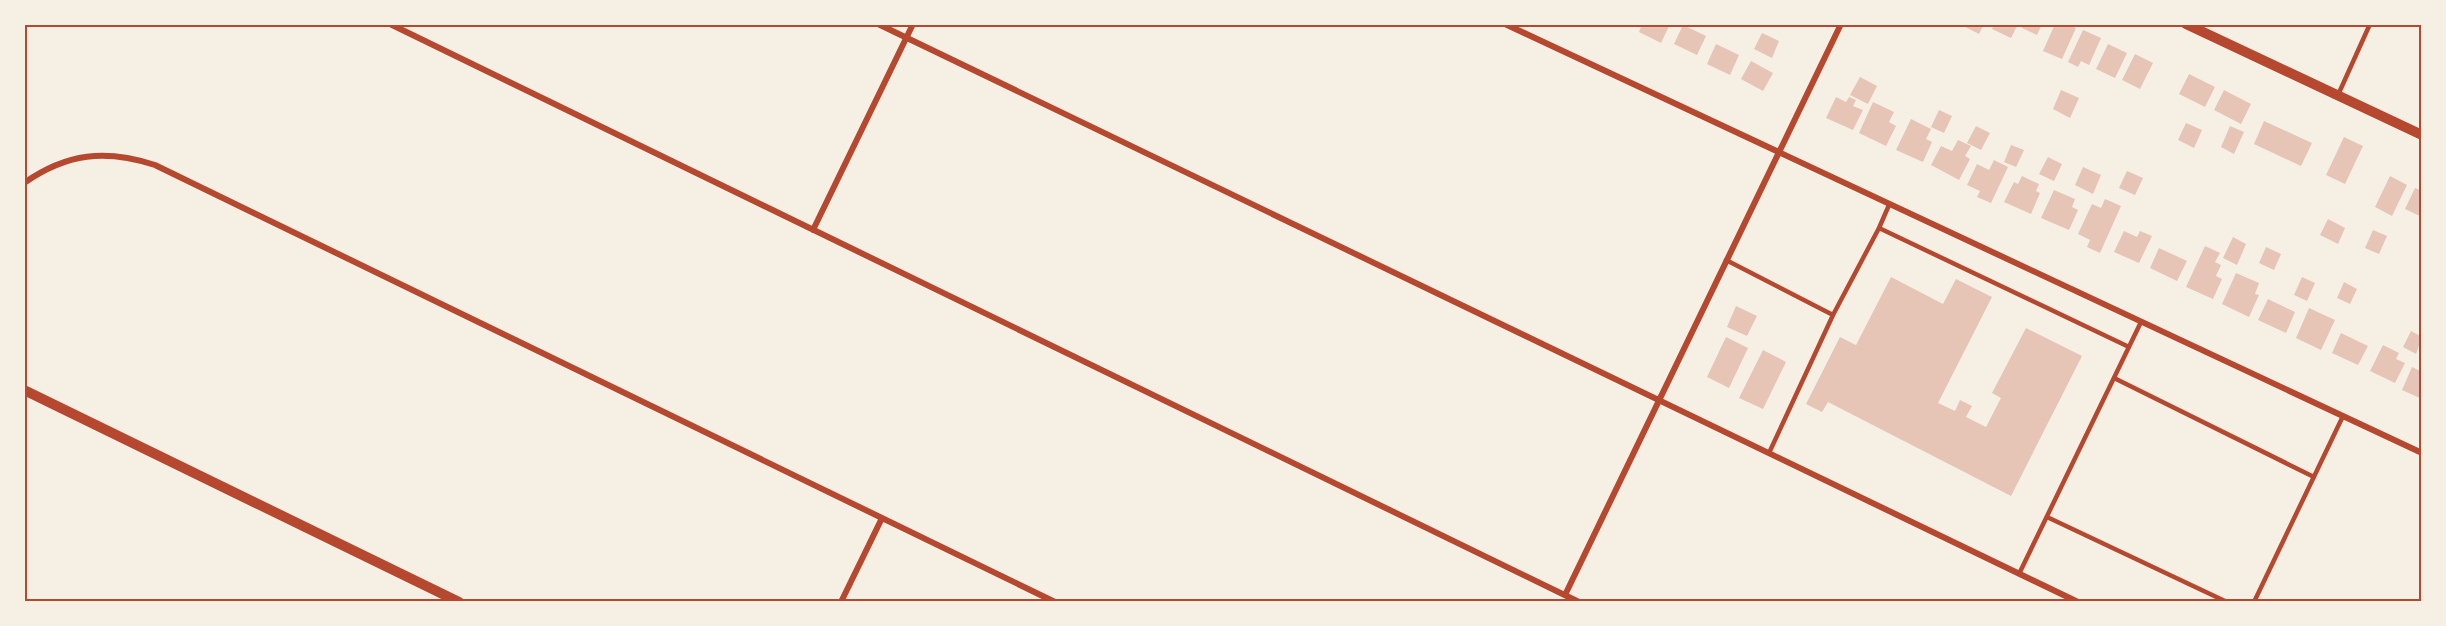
<svg xmlns="http://www.w3.org/2000/svg" width="2446" height="626" viewBox="0 0 2446 626" font-family="'Sofia Sans Condensed',sans-serif">
  <rect width="100%" height="100%" fill="#f6efe4"/>
  <!-- building -->
  <path fill="#e6c5b7" d="M1642,24H1670L1661,43L1639,32Z
    M1959,24H1984L1979,34Z
    M1994,24H2018L2011,38L1992,29Z
    M2023,24H2042L2037,35L2022,28Z
    M2055,24H2067L2076,28L2062,59L2043,51Z
    M1683,25L1706,36L1697,55L1674,44Z
    M2083,30L2101,38L2089,65L2081,61L2078,67L2068,62Z
    M1762,33L1779,41L1772,58L1754,49Z
    M1716,44L1739,55L1730,75L1707,64Z
    M2108,44L2127,53L2115,78L2096,69Z
    M2135,54L2153,63L2140,89L2122,80Z
    M1751,61L1773,73L1763,91L1741,79Z
    M2189,74L2215,87L2205,107L2179,94Z
    M1860,77L1877,86L1868,104L1850,95Z
    M2061,90L2079,98L2070,118L2053,109Z
    M2224,90L2251,104L2241,124L2214,110Z
    M1836,97L1846,102L1849,97L1856,100L1853,106L1863,110L1853,130L1826,118Z
    M1873,102L1894,112L1889,122L1896,126L1886,146L1859,133Z
    M1939,110L1952,116L1944,133L1931,127Z
    M1911,119L1931,129L1926,139L1932,142L1923,162L1896,150Z
    M2264,121L2312,143L2301,166L2254,144Z
    M2186,123L2202,130L2194,148L2178,140Z
    M1976,126L1990,133L1981,150L1967,143Z
    M2230,126L2244,132L2234,154L2221,147Z
    M2344,137L2363,146L2345,184L2326,175Z
    M1958,140L1971,146L1965,156L1970,159L1959,180L1931,165L1941,146L1952,151Z
    M2011,145L2024,150L2016,167L2004,162Z
    M2048,157L2062,164L2054,181L2039,174Z
    M1994,160L2008,167L1991,203L1977,197L1980,191L1967,185L1977,164L1989,170Z
    M2083,167L2101,175L2093,194L2075,185Z
    M2127,171L2143,178L2135,195L2119,188Z
    M2022,176L2039,184L2036,191L2040,193L2031,214L2004,202L2014,182L2018,184Z
    M2390,176L2407,185L2392,216L2375,207Z
    M2415,188L2422,191V217L2405,209Z
    M2054,190L2075,199L2072,207L2078,210L2069,230L2041,218Z
    M2105,199L2121,206L2100,253L2087,247L2090,240L2078,234L2092,204L2101,208Z
    M2328,219L2345,228L2338,244L2320,235Z
    M2373,230L2387,236L2379,254L2365,248Z
    M2124,231L2137,237L2140,231L2152,236L2139,263L2114,252Z
    M2233,237L2246,244L2237,265L2223,258Z
    M2205,246L2220,253L2215,262L2221,265L2216,276L2222,279L2213,299L2186,287Z
    M2266,247L2281,254L2274,270L2259,263Z
    M2159,248L2187,261L2177,281L2150,268Z
    M2236,273L2259,283L2255,294L2259,295L2249,317L2222,304Z
    M1891,277L1943,304L1956,279L1992,297L1938,403L1955,411L1960,400L1972,406L1966,417L1986,427L2001,398L1992,393L2026,328L2082,356L2011,496L1828,402L1822,412L1806,404L1840,337L1856,345Z
    M2302,277L2315,283L2307,301L2294,295Z
    M2344,282L2357,289L2350,304L2337,298Z
    M2268,299L2295,312L2286,333L2258,320Z
    M1736,306L1757,316L1747,336L1727,327Z
    M2309,308L2335,320L2321,350L2296,338Z
    M2411,331L2422,337L2416,354L2403,347Z
    M2341,333L2368,346L2358,365L2332,353Z
    M1726,337L1748,348L1729,388L1707,377Z
    M2383,345L2399,353L2396,359L2405,363L2395,383L2370,371Z
    M1763,350L1786,362L1763,409L1739,398Z
    M2412,367L2422,372V399L2402,390Z"/>
  <g fill="none" stroke-linecap="round" stroke-linejoin="round">
    <!-- service -->
    <path stroke="#b5482f" stroke-width="4.5" d="M2338,95L2370,24
      M1889,205L1879,228L2129,347
      M1726,260L1833,315L1879,228
      M2114,378L2314,477
      M1769,453L1833,315
      M2047,517L2227,602
      M2019,574L2141,322
      M2254,602L2343,416"/>
    <!-- minor -->
    <path stroke="#b5482f" stroke-width="6" d="M390,24L1579,602
      M878,24L2078,602
      M1505,24L2422,453
      M24,183C67,153 105,149 155,165L1055,602
      M813,230L913,24
      M1565,595L1841,24
      M841,602L882,518"/>
    <!-- tertiary -->
    <path stroke="#b5482f" stroke-width="10" d="M2186,24L2422,135
      M24,390L459,602"/>
  </g>
  <!-- border -->
  <rect width="2446" height="626" fill="none" stroke="#f6efe4" stroke-width="51"/>
  <rect x="26" y="26" width="2394" height="574" fill="none" stroke="#b5482f" stroke-width="2"/>
</svg>
